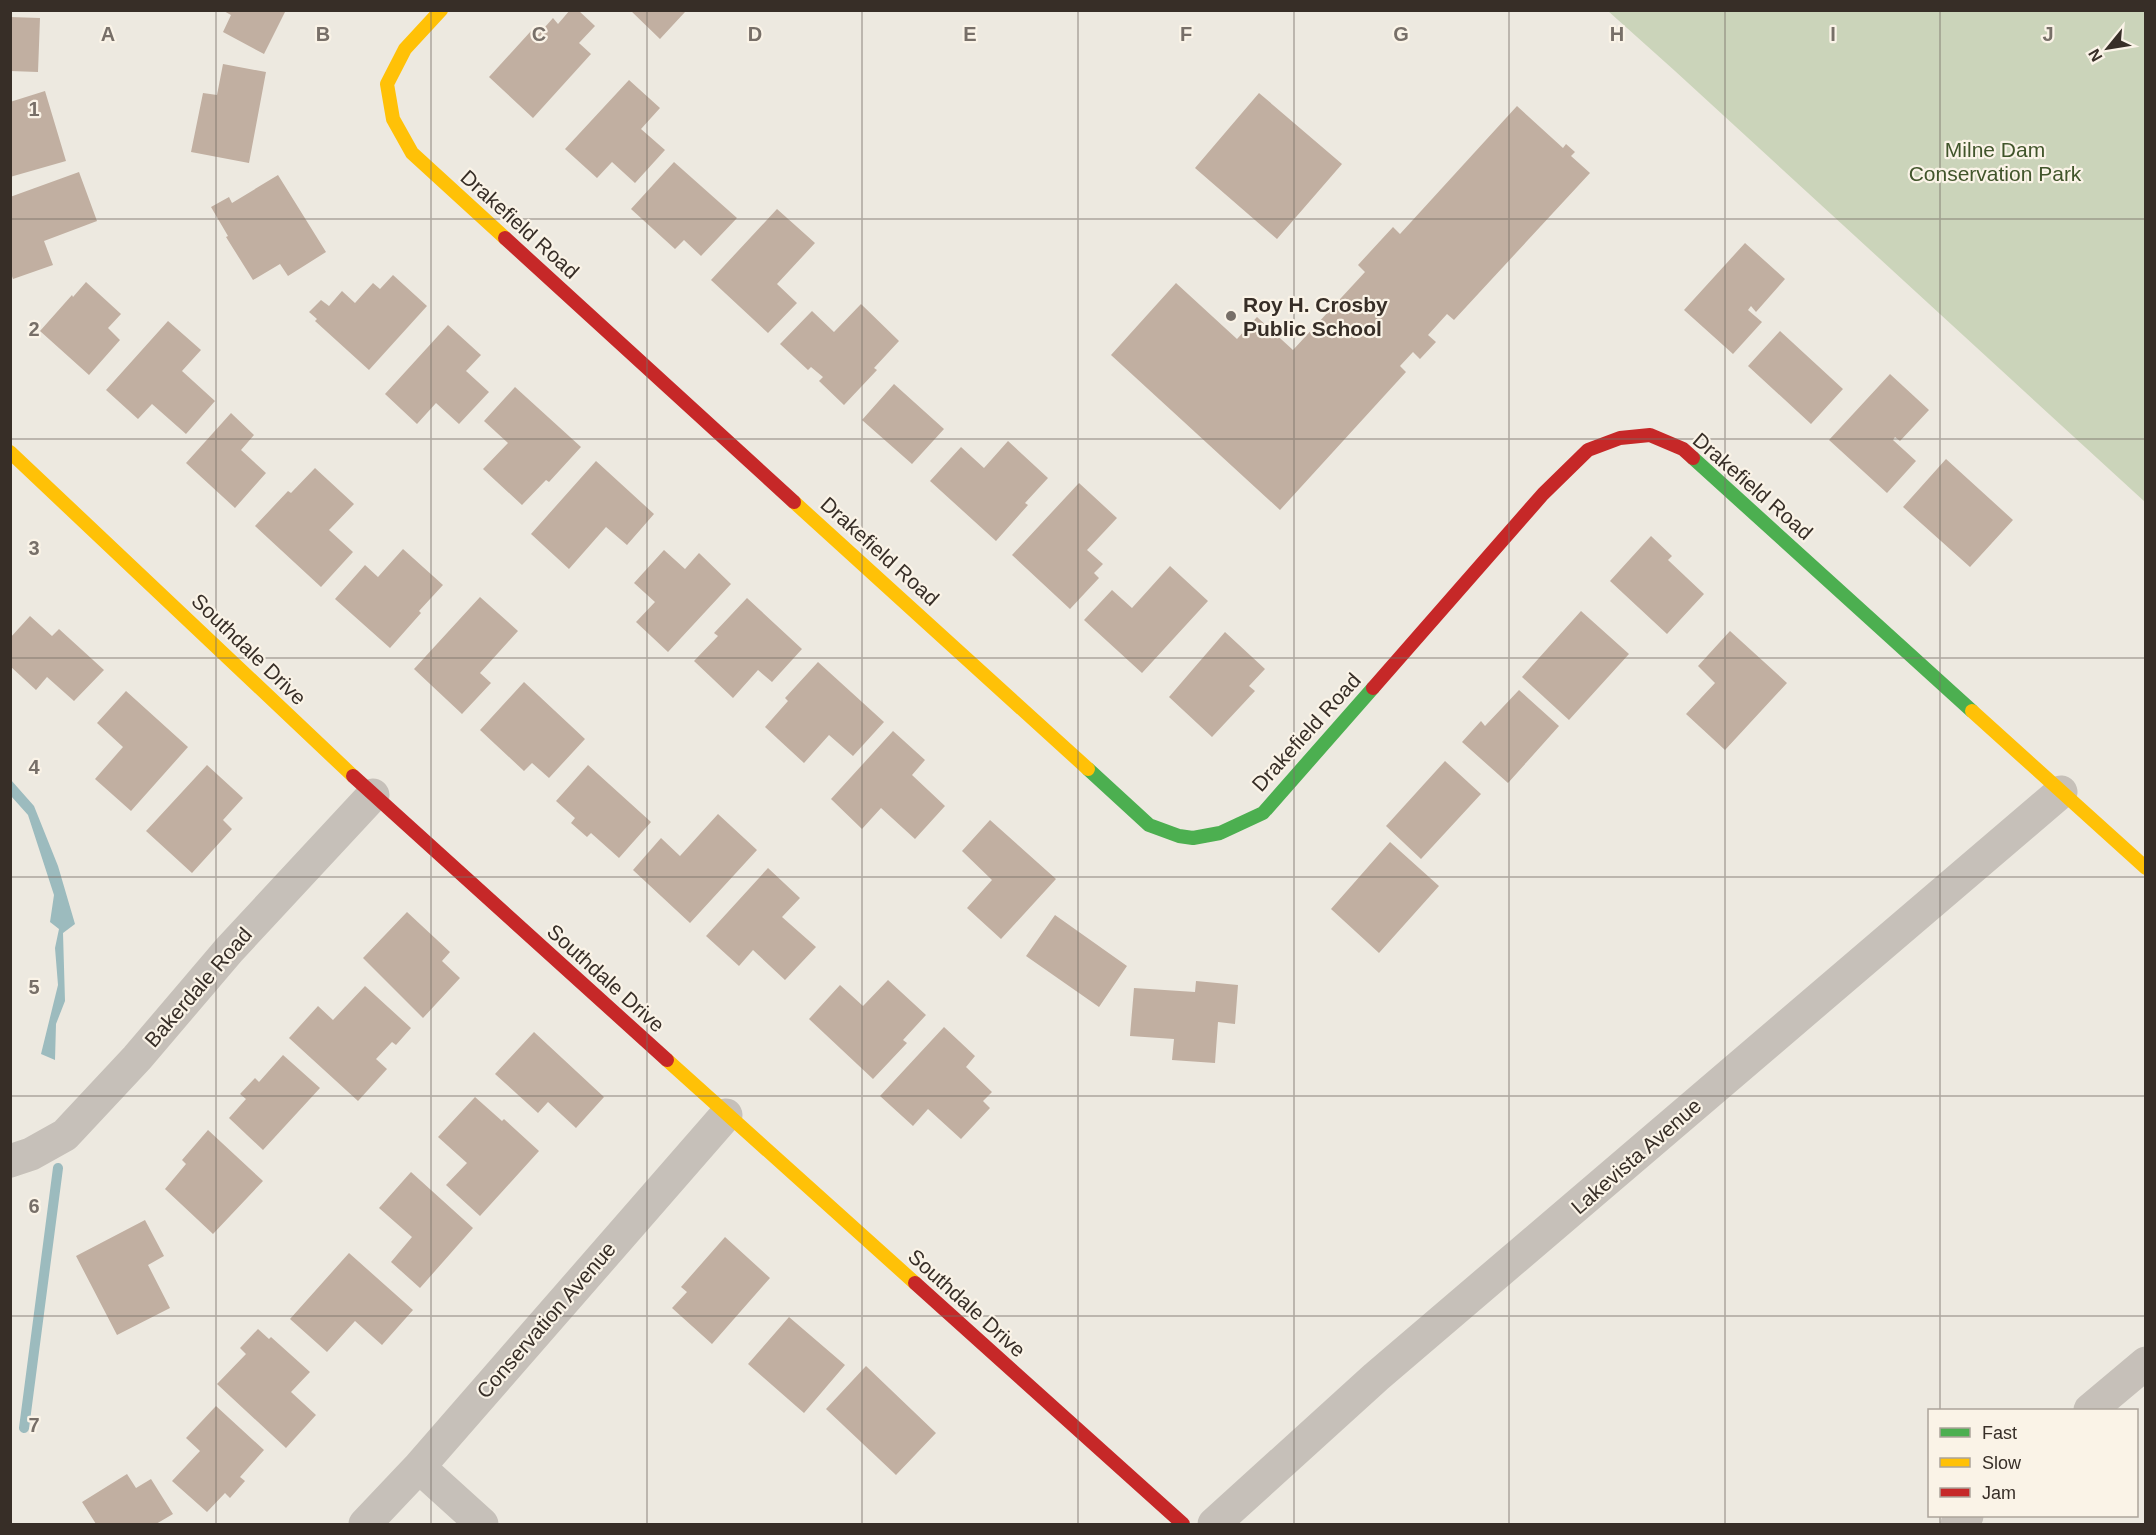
<svg xmlns="http://www.w3.org/2000/svg" width="2156" height="1535" viewBox="0 0 2156 1535" font-family="Helvetica,sans-serif">
  <rect width="100%" height="100%" fill="#ede9e0"/>
  <!-- green -->
  <path fill="#cbd4ba" d="M1608,11H2145V502L1675,71Z"/>
  <!-- water -->
  <path fill="#9cbbbe" d="M11,780L34,806L58,866L75,924L63,933L65,1001L56,1024L55,1060L41,1054L58,985L55,948L59,929L50,922L54,895L28,815L11,796Z"/>
  <g fill="none" stroke-linecap="round" stroke-linejoin="round">
    <!-- stream -->
    <path stroke="#9cbbbe" stroke-width="10" d="M24,1428L58,1168"/>
  </g>
  <!-- building -->
  <path fill="#c1afa1" d="M222,10H286L264,54L223,32L231,15Z
    M570,10H578L595,26L579,43L591,54L533,118L489,77L531,31L537,36L553,18L558,24Z
    M630,10H683L685,12L660,39Z
    M10,17L40,18L38,72L10,71Z
    M223,64L266,72L249,163L191,152L203,93L217,95Z
    M629,80L660,108L641,129L665,150L635,183L612,162L597,178L565,149Z
    M45,91L66,161L10,177V102Z
    M1259,93L1342,164L1277,239L1195,168Z
    M1517,106L1563,148L1566,144L1575,152L1571,156L1590,173L1454,320L1447,314L1428,335L1436,342L1420,359L1413,352L1400,366L1406,372L1280,510L1111,355L1176,283L1237,339L1257,317L1293,350L1365,272L1358,265L1393,227L1400,234Z
    M674,162L737,218L701,256L684,240L675,249L631,209Z
    M79,172L97,221L44,241L53,265L13,279L10,271V197Z
    M278,175L326,252L288,276L280,264L253,280L226,237L228,236L211,207L229,197L232,203Z
    M777,209L815,243L777,284L797,303L768,333L711,280Z
    M1745,243L1785,279L1756,312L1751,306L1748,310L1762,322L1733,354L1684,310Z
    M393,275L427,306L369,370L315,321L317,319L309,312L321,300L329,306L342,291L355,303L373,283L380,289Z
    M86,282L121,314L108,328L120,340L89,375L40,331L72,295L73,297Z
    M861,304L899,341L874,368L877,370L844,405L819,381L823,377L811,367L808,370L780,344L812,311L834,332Z
    M168,321L201,350L182,371L215,401L186,434L152,404L138,419L106,390Z
    M448,325L481,355L466,371L489,392L459,424L436,403L417,424L385,394Z
    M1780,331L1843,389L1811,424L1748,366Z
    M1890,374L1929,410L1900,441L1895,437L1893,440L1916,461L1887,493L1829,440Z
    M894,384L944,429L912,464L862,420Z
    M515,387L581,447L549,482L546,480L522,505L483,469L508,443L484,421Z
    M231,413L254,435L241,450L266,473L235,508L186,463Z
    M1008,441L1048,478L1025,503L1028,505L996,541L930,481L961,447L984,468Z
    M1946,459L2013,520L1970,567L1903,507Z
    M596,461L654,514L627,545L606,527L569,569L531,534Z
    M315,468L354,504L329,530L353,552L321,587L255,526L288,491L291,493Z
    M1079,483L1117,518L1087,550L1103,564L1094,573L1099,578L1070,609L1012,555Z
    M1651,536L1672,556L1668,560L1704,594L1667,634L1610,581Z
    M403,549L443,585L419,611L421,613L390,648L335,599L365,565L378,577Z
    M664,550L685,569L699,553L731,584L668,652L636,622L655,602L634,583Z
    M1170,566L1208,601L1142,673L1084,620L1112,590L1132,608Z
    M480,597L518,631L480,673L491,683L462,714L414,669Z
    M747,598L802,649L772,682L758,670L733,698L694,661L718,636L714,633Z
    M1581,611L1629,654L1569,720L1522,677Z
    M30,616L52,636L59,629L104,670L74,701L47,677L36,690L10,666V638Z
    M1730,631L1787,683L1725,750L1686,714L1715,683L1698,666Z
    M1225,632L1265,669L1249,686L1255,691L1212,737L1169,697Z
    M818,662L884,722L853,756L829,735L804,763L765,727L788,701L785,698Z
    M524,682L585,739L549,778L532,763L524,771L480,730Z
    M1519,690L1559,726L1508,783L1462,742L1481,721L1485,726Z
    M126,691L188,747L131,811L95,779L123,747L97,723Z
    M893,731L925,760L912,775L945,806L915,839L881,808L862,829L831,799Z
    M1445,761L1481,794L1421,859L1386,826Z
    M207,765L243,798L223,820L232,829L192,873L146,831Z
    M588,765L651,822L619,858L591,833L587,837L571,823L575,818L556,801Z
    M718,814L757,850L690,923L633,870L661,838L680,856Z
    M990,820L1056,879L1001,939L967,908L992,880L962,851Z
    M1390,842L1439,886L1379,953L1331,909Z
    M768,868L800,898L782,917L816,947L785,980L753,950L739,966L706,936Z
    M407,912L450,952L442,961L460,978L423,1018L363,958Z
    M1055,915L1127,966L1099,1007L1026,956Z
    M888,980L926,1015L903,1040L907,1043L873,1079L809,1019L840,985L863,1006Z
    M1196,981L1238,985L1235,1024L1218,1022L1215,1063L1172,1060L1174,1039L1130,1036L1134,988L1195,992Z
    M365,986L411,1028L396,1045L392,1042L376,1059L387,1069L358,1101L289,1038L318,1006L333,1020Z
    M944,1027L975,1056L966,1067L992,1092L983,1101L990,1108L961,1139L928,1109L913,1126L880,1096Z
    M534,1032L604,1097L576,1128L548,1102L538,1113L495,1074Z
    M283,1055L320,1088L263,1150L229,1118L246,1099L240,1094L255,1078L259,1082Z
    M475,1097L502,1121L504,1119L539,1151L480,1216L446,1185L467,1163L438,1137Z
    M208,1130L263,1181L213,1234L165,1189L186,1164L182,1160Z
    M411,1172L473,1228L420,1288L391,1262L412,1237L379,1208Z
    M145,1220L164,1256L148,1265L170,1308L117,1335L76,1256Z
    M725,1237L770,1278L712,1344L672,1308L687,1292L681,1287Z
    M349,1253L413,1310L382,1345L355,1321L327,1352L290,1319Z
    M789,1317L845,1365L804,1413L748,1364Z
    M258,1329L269,1339L271,1337L310,1372L291,1392L316,1415L286,1448L217,1384L246,1354L240,1348Z
    M866,1366L936,1433L896,1475L826,1409Z
    M216,1406L264,1450L240,1477L245,1481L230,1498L225,1493L207,1512L172,1481L200,1451L186,1438Z
    M127,1474L136,1488L151,1479L173,1514L156,1524H96L82,1502Z"/>
  <g fill="none" stroke-linecap="round" stroke-linejoin="round">
    <!-- street -->
    <path stroke="#c6c0b9" stroke-width="33" d="M10,1161L31,1154L65,1135L137,1058L229,950L373,795
      M2090,1410L2146,1363
      M419,1467L482,1524
      M365,1524L419,1467L726,1115
      M1214,1524L1376,1377L2061,792
      M1957,1524L1967,1516"/>
    <!-- fast -->
    <path stroke="#4caf50" stroke-width="14" d="M1693,458L1972,711
      M1088,769L1149,825L1179,836L1193,838L1220,833L1263,813L1373,688"/>
    <!-- slow -->
    <path stroke="#ffc107" stroke-width="14" d="M441,10L405,49L387,84L393,119L412,153L505,238
      M10,452L353,776
      M794,502L1088,769
      M1972,711L2146,868
      M667,1060L915,1283"/>
    <!-- jam -->
    <path stroke="#c62828" stroke-width="14" d="M505,238L794,502
      M1373,688L1543,494L1588,450L1620,438L1650,435L1683,449L1693,458
      M353,776L667,1060
      M915,1283L1183,1524"/>
  </g>
  <!-- grid -->
  <path fill="none" stroke="#776f68" stroke-width="1.5" stroke-opacity="0.55" d="M216,10V1524M431,10V1524M647,10V1524M862,10V1524M1078,10V1524M1294,10V1524M1509,10V1524M1725,10V1524M1940,10V1410M10,219H2146M10,439H2146M10,658H2146M10,877H2146M10,1096H2146M10,1316H2146M1940,1516V1524"/>
  <!-- markers -->
  <circle fill="#776f68" stroke="#faf3e7" stroke-width="2" cx="1231" cy="316" r="6"/>
  <g text-anchor="middle" dominant-baseline="central" stroke-width="4.5" stroke-linejoin="round" paint-order="stroke">
    <!-- park labels -->
    <g font-size="21" fill="#41552b" stroke="#faf3e7">
      <text x="1995" y="149">Milne Dam<tspan x="1995" dy="24">Conservation Park</tspan></text>
    </g>
    <!-- street labels -->
    <g font-size="21" fill="#372e27" stroke="#faf3e7">
      <text transform="translate(520 224) rotate(42)">Drakefield Road</text>
      <text transform="translate(1753 486) rotate(41)">Drakefield Road</text>
      <text transform="translate(880 551) rotate(42)">Drakefield Road</text>
      <text transform="translate(249 649) rotate(44)">Southdale Drive</text>
      <text transform="translate(1306 732) rotate(-48)">Drakefield Road</text>
      <text transform="translate(606 978) rotate(42)">Southdale Drive</text>
      <text transform="translate(198 987) rotate(-49)">Bakerdale Road</text>
      <text transform="translate(1636 1156) rotate(-41)">Lakevista Avenue</text>
      <text transform="translate(967 1303) rotate(42)">Southdale Drive</text>
      <text transform="translate(546 1320) rotate(-49)">Conservation Avenue</text>
    </g>
    <!-- poi labels -->
    <g font-size="21" font-weight="bold" fill="#372e27" stroke="#faf3e7" text-anchor="start">
      <text x="1243" y="304">Roy H. Crosby<tspan x="1243" dy="24">Public School</tspan></text>
    </g>
  </g>
  <g font-size="20" text-anchor="middle" font-weight="bold" fill="#776f68" stroke="#faf3e7" stroke-width="4.5" stroke-linejoin="round" paint-order="stroke">
    <text x="108" y="41">A</text>
    <text x="323" y="41">B</text>
    <text x="539" y="41">C</text>
    <text x="755" y="41">D</text>
    <text x="970" y="41">E</text>
    <text x="1186" y="41">F</text>
    <text x="1401" y="41">G</text>
    <text x="1617" y="41">H</text>
    <text x="1833" y="41">I</text>
    <text x="2048" y="41">J</text>
    <text x="34" y="116">1</text>
    <text x="34" y="336">2</text>
    <text x="34" y="555">3</text>
    <text x="34" y="774">4</text>
    <text x="34" y="994">5</text>
    <text x="34" y="1213">6</text>
    <text x="34" y="1432">7</text>
  </g>
  <!-- border -->
  <rect width="2156" height="1535" fill="none" stroke="#372e27" stroke-width="24"/>
  <!-- legend -->
  <rect x="1928" y="1409" width="210" height="108" fill="#faf3e7" stroke="#aca49a" stroke-width="1.5"/>
  <rect x="1940" y="1428" width="30" height="9" fill="#4caf50" stroke="#aca49a" stroke-width="1.5"/>
  <text x="1982" y="1439" font-size="18" fill="#372e27">Fast</text>
  <rect x="1940" y="1458" width="30" height="9" fill="#ffc107" stroke="#aca49a" stroke-width="1.5"/>
  <text x="1982" y="1469" font-size="18" fill="#372e27">Slow</text>
  <rect x="1940" y="1488" width="30" height="9" fill="#c62828" stroke="#aca49a" stroke-width="1.5"/>
  <text x="1982" y="1499" font-size="18" fill="#372e27">Jam</text>
  <!-- north arrow -->
  <g transform="translate(2108 48) rotate(240)" stroke="#faf3e7" stroke-width="4.5" paint-order="stroke">
  <path d="M0-4.5L10 22L0 15L-10 22Z" fill="#372e27"/>
  <text y="-9" font-size="16" font-weight="bold" text-anchor="middle" fill="#372e27">N</text>
  </g>
</svg>
